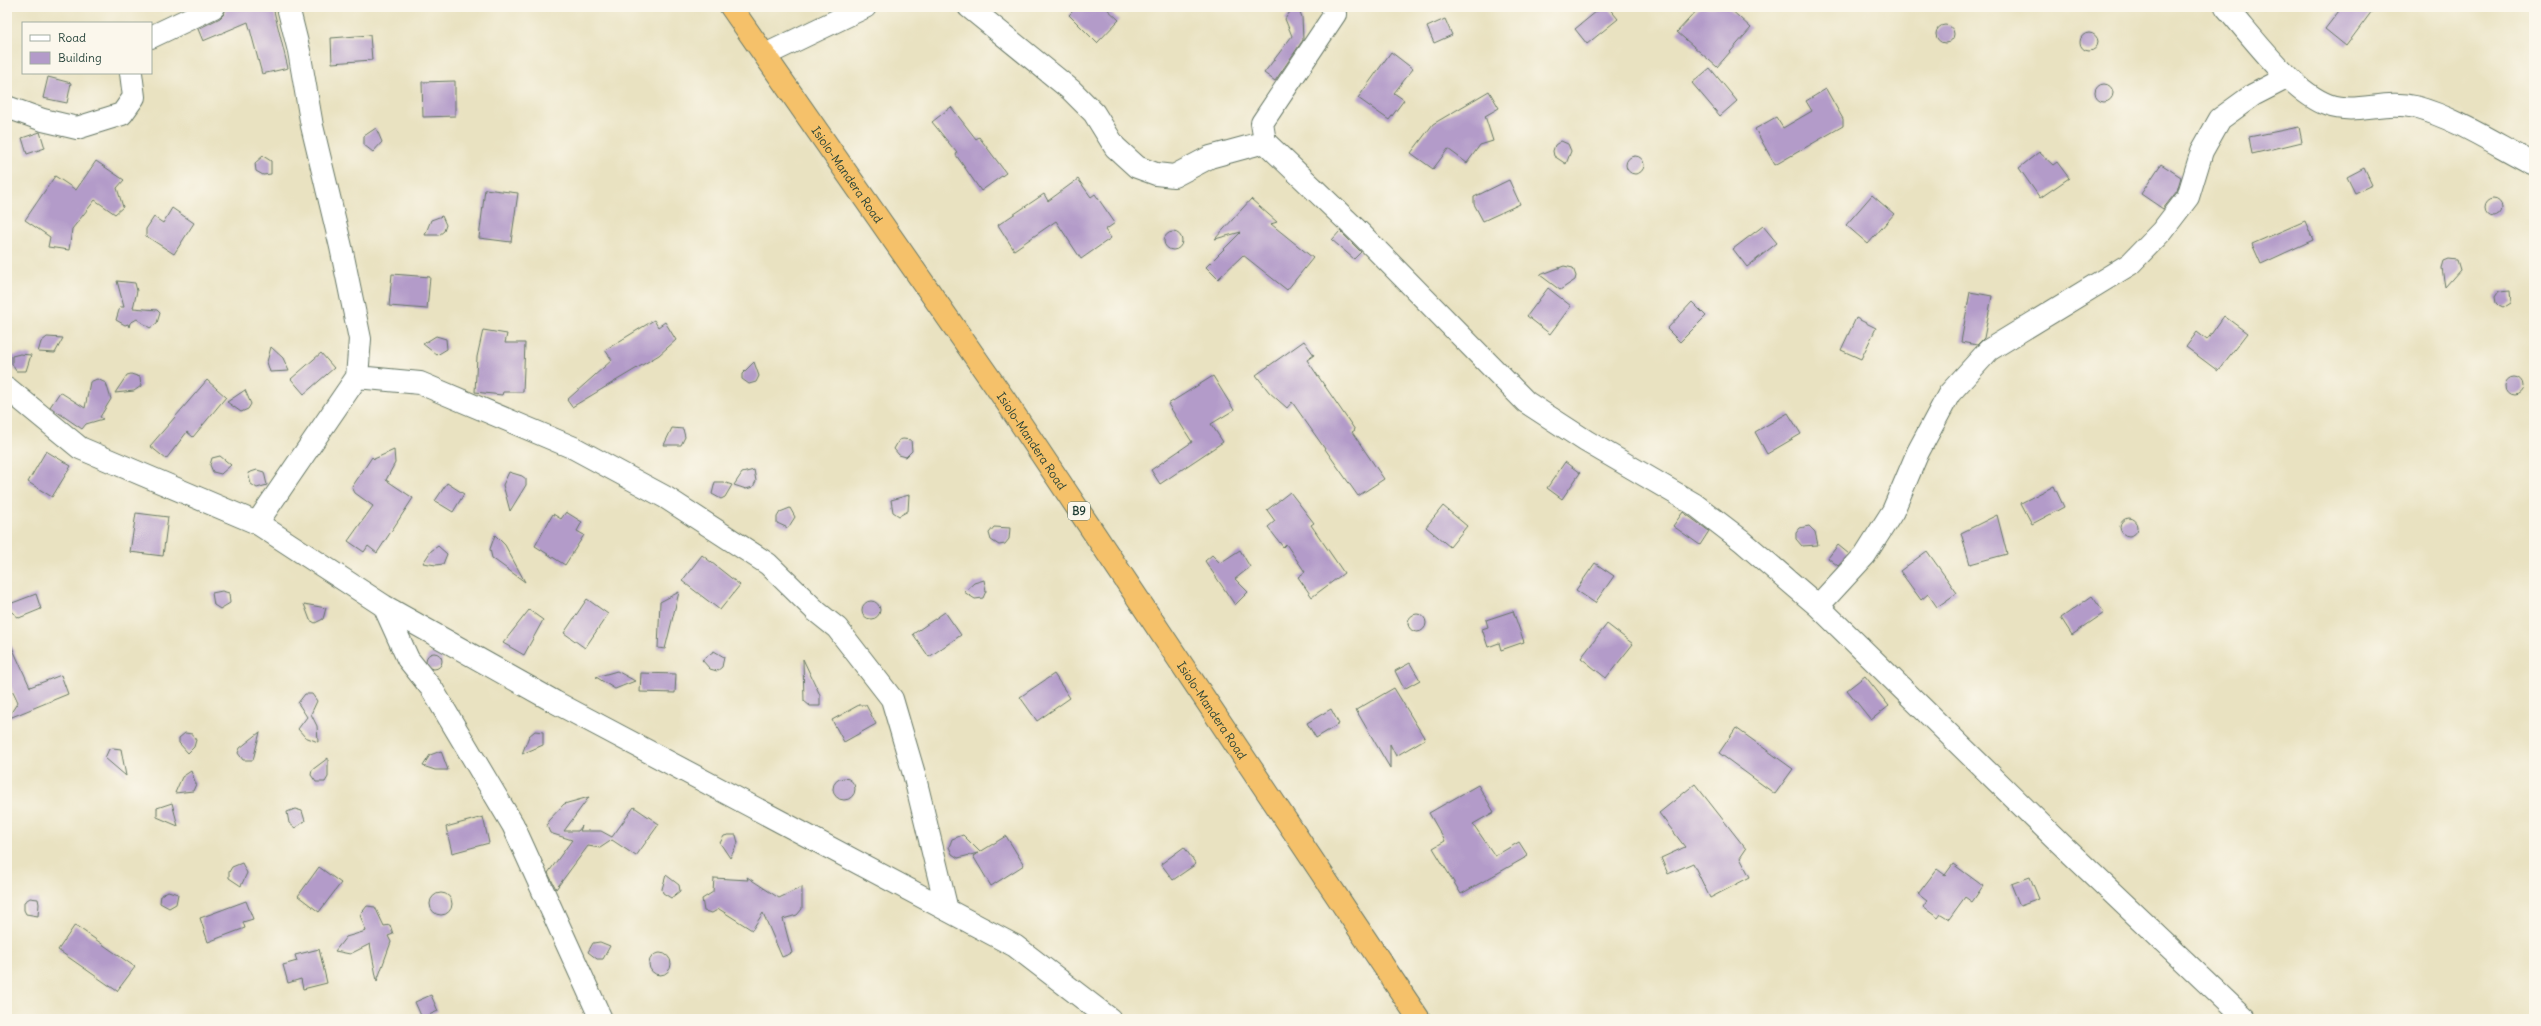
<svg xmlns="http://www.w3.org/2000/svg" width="2541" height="1026" viewBox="0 0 2541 1026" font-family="Delius,sans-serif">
  <rect width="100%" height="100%" fill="#fbf7ec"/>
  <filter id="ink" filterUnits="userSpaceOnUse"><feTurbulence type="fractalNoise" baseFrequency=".025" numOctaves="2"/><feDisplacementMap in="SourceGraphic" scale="8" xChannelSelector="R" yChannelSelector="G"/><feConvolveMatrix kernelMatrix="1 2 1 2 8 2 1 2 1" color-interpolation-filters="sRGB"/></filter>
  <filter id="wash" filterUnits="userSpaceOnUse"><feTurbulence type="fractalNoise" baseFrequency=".012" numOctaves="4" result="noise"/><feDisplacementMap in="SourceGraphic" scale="16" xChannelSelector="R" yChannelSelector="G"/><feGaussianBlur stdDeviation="0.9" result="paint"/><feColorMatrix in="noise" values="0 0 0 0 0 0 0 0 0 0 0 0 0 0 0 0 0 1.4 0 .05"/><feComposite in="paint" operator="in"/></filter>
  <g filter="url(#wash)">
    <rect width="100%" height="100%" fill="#e9e2c1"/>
    <g id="blocks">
      <!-- building -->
      <path fill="#b39bc9" d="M226,7H276L274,11L288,68L262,74L248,22L203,41L198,29L220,18L224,14Z
        M1077,7H1105L1119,20L1097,43L1069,15Z
        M1602,7H1608L1618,19L1587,44L1575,29Z
        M1700,7H1728L1751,28L1717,67L1677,32Z
        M2342,7H2375L2346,46L2325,29Z
        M1292,9L1300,12L1302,17L1303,40L1275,81L1264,73L1292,36L1285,19Z
        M1445,19L1452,35L1434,43L1427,27Z
        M1936 34a9 9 0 1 1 18 0a9 9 0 1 1-18 0Z
        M2080 42a9 9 0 1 1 18 0a9 9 0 1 1-18 0Z
        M370,35L372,60L332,63L331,38Z
        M1391,52L1413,69L1394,93L1404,100L1389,120L1358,98Z
        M1710,68L1737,101L1720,116L1692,83Z
        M48,77L71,83L67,103L43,98Z
        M455,81V116L423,117L422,82Z
        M2095 93a9 9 0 1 1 18 0a9 9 0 1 1-18 0Z
        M1826,89L1843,119V126L1775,165L1755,129L1776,117L1783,128L1812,111L1806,101Z
        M1489,91L1499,108L1485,116L1493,141L1480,145L1467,163L1448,149L1433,169L1411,153L1433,124Z
        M951,107L976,139L979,137L1006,173L981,191L956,155L957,153L932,122Z
        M2299,127L2302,142L2252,154L2249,137Z
        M376,128L382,142L373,152L364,145V136Z
        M40,132L45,148L27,154L22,138Z
        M1561,141L1568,144L1571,151L1566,164L1554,156L1553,151L1555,145Z
        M2039,152L2053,165L2057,162L2069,178L2040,198L2019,168Z
        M263,156L271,161V174L263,175L256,171L255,163Z
        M1626 165a9 9 0 1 1 18 0a9 9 0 1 1-18 0Z
        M96,161L124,180L117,188L123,207L115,214L95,200L72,229L69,250L48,247L50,237L25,220L55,176L76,190Z
        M2161,164L2181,177L2177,191L2163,209L2141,194Z
        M2364,168L2372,185L2355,193L2347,177Z
        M1078,179L1091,197L1095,194L1115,223L1105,230L1111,238L1081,259L1056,221L1014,250L998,225L1044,194L1048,201Z
        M1509,180L1520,204L1483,221L1474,204V197Z
        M485,189L518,193L511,242L479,238Z
        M1872,195L1894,214L1868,244L1846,225Z
        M1251,199L1277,222L1271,224L1313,258L1287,290L1243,255L1218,279L1206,267L1241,232L1215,239Z
        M2484 208a9 9 0 1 1 18 0a9 9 0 1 1-18 0Z
        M172,208L194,223L174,254L146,236V229L154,217L163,223Z
        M442,216L446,225L444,231L439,235H425L431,220Z
        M2305,221L2313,240L2261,264L2252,244Z
        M1763,226L1777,243L1747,267L1733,249Z
        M1340,231L1361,252L1354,259L1332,240Z
        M1164 241a9 9 0 1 1 18 0a9 9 0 1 1-18 0Z
        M2449,259L2457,260L2460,270L2445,287L2442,268L2444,261Z
        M1564,266L1573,268L1576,276L1575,280L1560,290L1540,275Z
        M392,274L430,277L427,309L389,306Z
        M117,281L135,283L137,291L133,308L157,310L160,313L157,323L150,328L137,319L130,323L129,327L128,324L125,325L116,320L120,307H124Z
        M1548,288L1571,306L1550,334L1527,316Z
        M2510,290L2511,303L2503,308L2499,306L2496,303L2495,297L2499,291Z
        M1970,292L1992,296L1984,338L1977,345L1961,342Z
        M1692,302L1706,316L1680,342L1667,329Z
        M2224,316L2247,333L2218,371L2186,347L2197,332L2207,340Z
        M1856,318L1876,328L1861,359L1841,350Z
        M654,320L658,327L665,322L676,340L659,355L572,407L567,400L612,360L605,350Z
        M483,330L507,334L505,343H525L523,392H503L502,395L475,392L477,357Z
        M436,336L446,339L447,349L437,355L423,344Z
        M47,337L63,338L55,353L38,352L41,342Z
        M1304,341L1314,355L1307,360L1355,430L1352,432L1384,479L1358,496L1292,402L1287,408L1269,392L1256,375Z
        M271,347L283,358L289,371L270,372L267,362Z
        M321,353L334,368L304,394L291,379Z
        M20,354L31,355L26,371H16L12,364V356Z
        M754,362L759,376L756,382L749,384L742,379V374Z
        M131,374L140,377L141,386L134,391L115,393L127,375Z
        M1213,376L1234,410L1211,424L1223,442L1160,484L1151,470L1192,442L1168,404Z
        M2505 386a9 9 0 1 1 18 0a9 9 0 1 1-18 0Z
        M97,379L106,383L111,399L100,417L103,419L86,424L82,429L50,407L60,392L85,408L90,382Z
        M207,380L226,397L193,437L187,432L166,459L150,446Z
        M245,390L251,404L248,409L241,412L227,402Z
        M1788,413L1801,434L1767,454L1755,432Z
        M672,428L683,429L685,437L681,445H664Z
        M903,439L911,440L912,451L906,457L899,455L894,449L899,440Z
        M394,450L395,463L386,480L413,498L377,553L368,546L364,552L348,541L373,506L355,493L352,487L372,457L374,459Z
        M46,451L71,466L52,497L28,482Z
        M220,456L231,465L221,474L213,472L210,465L212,458Z
        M1565,462L1580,473L1562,499L1547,488Z
        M257,470L264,472L267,485L257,488L251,484L248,473Z
        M754,470L756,481L753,487L746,489L734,485L742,473Z
        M509,472L522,476L526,479V485L510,511L503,485Z
        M715,482H723L732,485L725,497L721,499L712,494Z
        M447,483L464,494L453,512L435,501Z
        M2054,486L2064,507L2032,524L2021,503Z
        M1290,492L1314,523L1311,525L1344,573L1312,597L1298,577L1305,572L1286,544L1283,547L1268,527L1275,521L1267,510Z
        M909,495L908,511L899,516L893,512L891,500Z
        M1443,506L1467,526L1450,547L1426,527Z
        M790,508L795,517L788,528L777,523V517L780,512Z
        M566,512L582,522L577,531L584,535L565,565L535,546L553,514L561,519Z
        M1683,512L1709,531L1700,545L1673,526Z
        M136,513L168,517L163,556L130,552Z
        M1997,515L2007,554L1970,564L1961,533Z
        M2120 527a9 9 0 1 1 18 0a9 9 0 1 1-18 0Z
        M1809,526L1815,532L1818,545L1802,546L1796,539V533L1800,528Z
        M994,527L1010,528L1009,539L1005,544L999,545L991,540L989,533Z
        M495,535L505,545L525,582L492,558L490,549Z
        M1838,545L1849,554L1838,566L1828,558Z
        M438,546L447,554L443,564L436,565L423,563L431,551Z
        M1240,550L1250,567L1235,579L1248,592L1235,605L1205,561L1212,555L1220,563Z
        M1927,551L1957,593L1937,607L1928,594L1921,600L1900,571Z
        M702,555L740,585L720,610L682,581Z
        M1595,563L1614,576L1595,603L1576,590Z
        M984,580L986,591L983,598L975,599L964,592L974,583Z
        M222,591L229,593L230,603L220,609L214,605L212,593Z
        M679,592L665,649L658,648L660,602Z
        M36,594L41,609L19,618L7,608V605Z
        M2092,596L2104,613L2072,635L2061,618Z
        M587,599L608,614L585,648L564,633Z
        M862 610a9 9 0 1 1 18 0a9 9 0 1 1-18 0Z
        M304,604L326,608L323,619L315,623L310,620Z
        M529,610L543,620L524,655L503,643Z
        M1513,611L1524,642L1501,650L1499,643L1488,647L1482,629L1488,627L1486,620Z
        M945,612L961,635L929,657L913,634Z
        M1408 623a9 9 0 1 1 18 0a9 9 0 1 1-18 0Z
        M1607,624L1633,644L1606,678L1581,658Z
        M7,636L30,687L61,675L68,694L7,719L18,702L7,679Z
        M714,651L724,657L722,667L717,671L710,669L702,660Z
        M426 661a8 8 0 1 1 16 0a8 8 0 1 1-16 0Z
        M803,659L820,695V706H810L804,701Z
        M1410,663L1420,680L1404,689L1395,671Z
        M617,671L635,681L615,689L596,677Z
        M641,673L676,674L675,693L640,692Z
        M1054,674L1070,698L1037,721L1020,697Z
        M1865,676L1889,706L1871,720L1847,690Z
        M1394,688L1425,739L1396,756L1390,744V768L1356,710Z
        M305,694H312L317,701L311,714L317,726L318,742L305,737L298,729L307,717L298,703Z
        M859,705H866L876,724L844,742L832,720Z
        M1331,709L1339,724L1316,738L1307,723Z
        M1736,728L1793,769L1775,794L1719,753Z
        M535,731L543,732V745L522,754L529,736Z
        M260,732L253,760H243L238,753L240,748Z
        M185,733L192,734L196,740L194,747L188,753L179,743V738Z
        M113,748L121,749L126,776L105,758L109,749Z
        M441,751L448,770H435L423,766L430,755Z
        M328,758V777L325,782H316L311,775L312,770Z
        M191,771L196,784L193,791L175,793L182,777Z
        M833 789a11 11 0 1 1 22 0a11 11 0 1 1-22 0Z
        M1695,784L1746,849L1740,858L1750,877L1710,898L1693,863L1668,874L1661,858L1685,847L1659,813Z
        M1478,785L1494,812L1473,824L1495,856L1519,842L1528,856L1461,894L1433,848L1445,841L1429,813Z
        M589,797L564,831H578L582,826L580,831H601L612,837L634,807L659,824L636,856L612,840L600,848L588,846L556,889L548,873L572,840L550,833L547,826L548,821L564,804Z
        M172,803L178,826L157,817V808Z
        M295,809L302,811L305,821L295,828L289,823L287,812Z
        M483,817L489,843L452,853L446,827Z
        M728,835H736L738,843L730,858L720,843L724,836Z
        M963,835L980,852L1006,836L1024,865L991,886L973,856L978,853L958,858L952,854L949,847L952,839Z
        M1184,847L1196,864L1173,880L1161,864Z
        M242,863L247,873L241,886L229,878V872L232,867Z
        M1953,864L1983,886L1972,902L1965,897L1949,919L1941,914L1938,918L1923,907L1927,901L1918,894L1937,869L1945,875Z
        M319,867L341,883L319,912L298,896Z
        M666,875L679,885L680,891L671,898L663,893L662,889Z
        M747,877L779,898L802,887V909L797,915L783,919L792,953L782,957L763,913L752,930L719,909L712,913L704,911L702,899L713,892L714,878L748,880Z
        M2030,877L2039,899L2020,906L2011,884Z
        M168,891L178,894L176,904L169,908L160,903L161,895Z
        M430 904a11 11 0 1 1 22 0a11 11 0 1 1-22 0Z
        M30,898L38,899L39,904L38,916L26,914L24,910V902Z
        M246,901L253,919L243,922L245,928L208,942L200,918Z
        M367,906L375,907L384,926L390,925L393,934L388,936L391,942L377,981L370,944L350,954L335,951L346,937L366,931L360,915Z
        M75,925L135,967L117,991L58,950Z
        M600,942L610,946L603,959H597L588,952L593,943Z
        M319,949L327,983L303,989L301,979L288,983L283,965L297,961L295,955Z
        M649 964a11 11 0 1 1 22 0a11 11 0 1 1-22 0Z
        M431,995L438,1011L422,1018L415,1002Z"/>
    </g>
  </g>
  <g filter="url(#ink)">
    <use href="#blocks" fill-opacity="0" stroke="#667765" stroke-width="1"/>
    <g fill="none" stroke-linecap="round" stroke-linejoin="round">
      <!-- minor casing -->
      <g stroke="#667765" stroke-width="24">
        <path id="minor" d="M969,7L1071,90L1094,113L1115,147L1137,167L1156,174L1174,176L1210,157L1265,142
          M1332,7L1335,14L1262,123L1265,142L1361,234L1526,402L1586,441L1694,504L1741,540L1818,606L2060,843L2245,1019
          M2226,7C2252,36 2292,92 2328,105C2357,115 2385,99 2415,107C2456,118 2495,144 2532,163
          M151,37L214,7
          M765,55L865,7
          M7,107L43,120L77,128L122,114L134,97L131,73
          M357,377L420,383L574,448L665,497L768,564L817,612L837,628L892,699L914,774L947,910
          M7,388L80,448L257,523L384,606L555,702L1015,946L1110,1019
          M257,523L357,377L360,339L341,247L312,126L299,51L288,7
          M384,606L408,659L432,689L513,825L601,1019
          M1818,606L1865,555L1893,511L1918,452L1949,394L1989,350L2130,264L2162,231L2188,197L2202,151L2220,119L2253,95L2288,77"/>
      </g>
      <!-- trunk casing -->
      <g stroke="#667765" stroke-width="24">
        <g id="trunk">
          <path id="s1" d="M731,7L1005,400L1419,1019"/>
        </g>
      </g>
      <!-- minor -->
      <use href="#minor" stroke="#fff" stroke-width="22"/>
      <!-- trunk -->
      <use href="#trunk" stroke="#f5c16b" stroke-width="22"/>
    </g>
  </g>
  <g text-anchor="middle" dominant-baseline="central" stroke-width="3" stroke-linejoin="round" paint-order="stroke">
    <!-- shield labels -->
    <rect fill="#fbf7ec" stroke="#61756b" stroke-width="1" x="1068" y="502" width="22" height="18" rx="3"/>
    <g font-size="11" font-weight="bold" fill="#1f3d34">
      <text x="1079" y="511">B9</text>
    </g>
    <!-- street labels -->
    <g font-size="12" fill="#1f3d34" stroke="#fbf7ec">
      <text stroke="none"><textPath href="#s1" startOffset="204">Isiolo-Mandera Road</textPath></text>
      <text stroke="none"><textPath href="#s1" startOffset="528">Isiolo-Mandera Road</textPath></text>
      <text stroke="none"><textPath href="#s1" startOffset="852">Isiolo-Mandera Road</textPath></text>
    </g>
  </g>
  <!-- margin -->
  <rect width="2541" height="1026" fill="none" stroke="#fbf7ec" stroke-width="24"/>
  <!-- legend -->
  <rect x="22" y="22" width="130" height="52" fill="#fbf7ec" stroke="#a3ada2"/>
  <rect x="30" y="35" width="20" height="6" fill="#ffffff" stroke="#a3ada2"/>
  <text x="58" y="42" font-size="12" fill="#1f3d34">Road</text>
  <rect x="30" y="52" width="20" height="12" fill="#b39bc9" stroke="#a3ada2"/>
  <text x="58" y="62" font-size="12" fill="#1f3d34">Building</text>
</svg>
